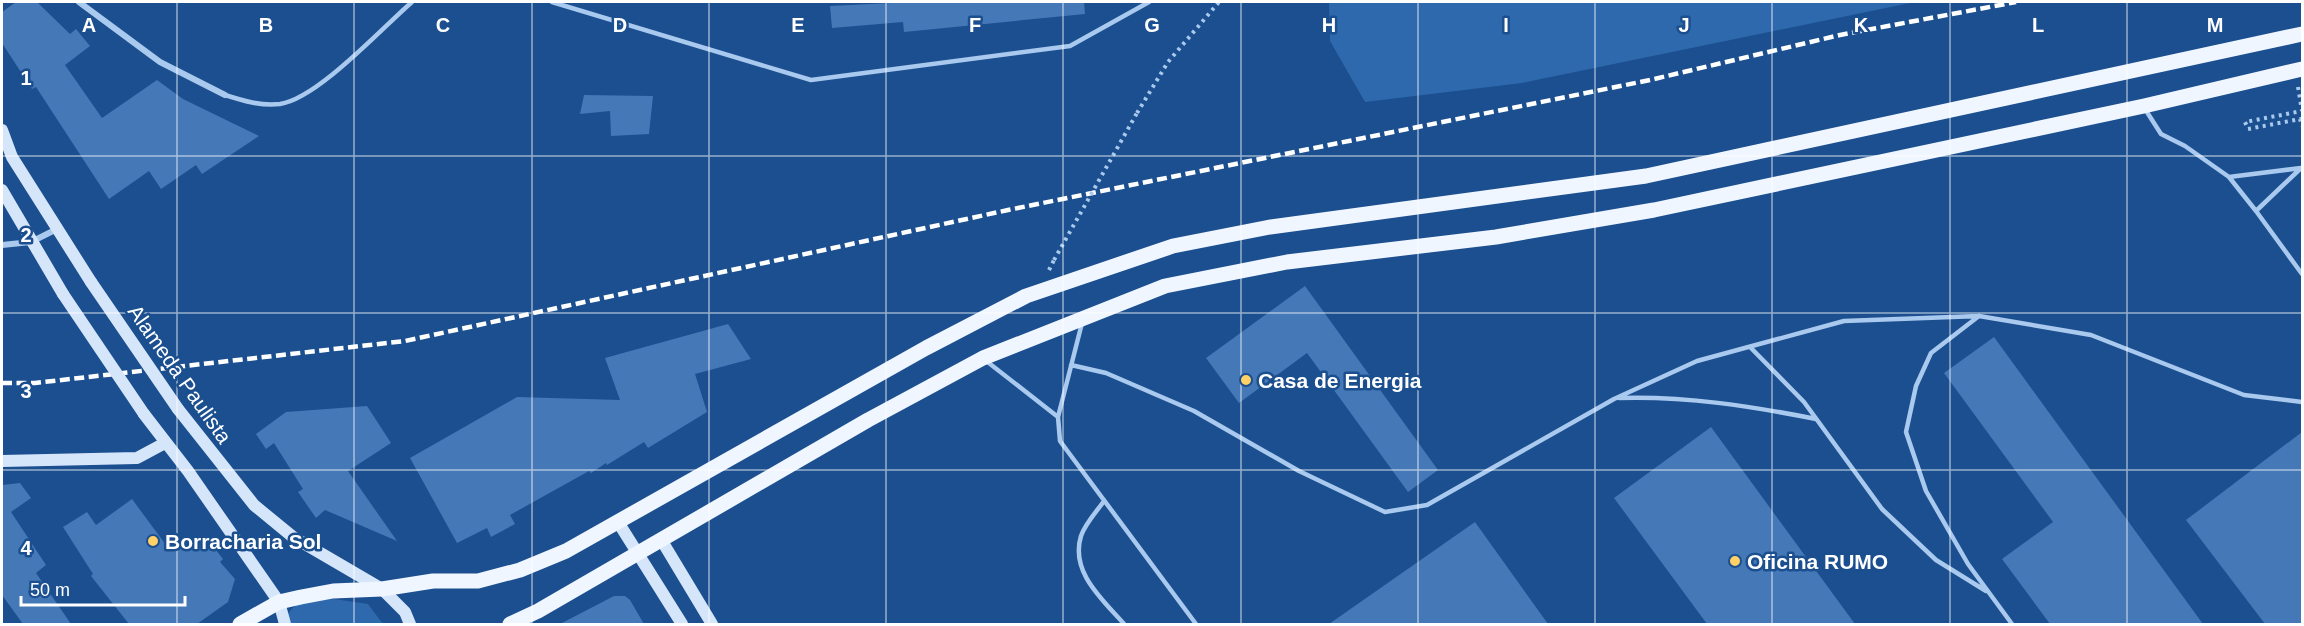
<svg xmlns="http://www.w3.org/2000/svg" width="2304" height="626" viewBox="0 0 2304 626" font-family="Helvetica,sans-serif">
  <rect width="100%" height="100%" fill="#1b4f8f"/>
  <!-- green -->
  <path fill="#2e69ad" d="M1329,2H1915L1522,83L1365,102L1330,41Z
    M334,599L368,604L383,624H289L288,614C298,598 316,600 334,599Z"/>
  <!-- building -->
  <path fill="#4478b7" d="M16,2H37L70,34L76,29L90,46L65,65L102,118L157,80L183,99L259,136L202,174L196,165L161,189L149,171L109,199L36,87L32,89L2,43V12Z
    M911,2H1084L1085,14L904,32L903,22L832,28L830,6Z
    M584,95L653,96L649,134L611,136L610,111L580,114Z
    M1305,286L1438,470L1408,492L1307,353L1239,403L1206,358Z
    M728,324L751,359L695,374L707,412L648,448L644,442L607,465L606,463L591,473L589,471L510,515L515,524L491,537L487,528L457,543L410,458L517,397L620,400L605,358Z
    M1994,337L2203,624H2050L2002,559L2053,522L1944,373Z
    M367,406L391,443L348,471L397,541L325,510L316,518L298,492L303,489L274,443L266,449L256,434L286,412Z
    M1711,427L1855,624H1707L1614,498Z
    M2302,432V624H2265L2186,520Z
    M20,483L31,498L11,512L46,565L36,573L71,624H23L2,595V485Z
    M132,499L166,545L178,536L187,549L205,536L223,559L220,562L235,579L228,602L197,624H129L91,576L93,574L63,527L87,512L96,525Z
    M1475,522L1548,624H1329Z
    M614,596H625L630,600L644,624H560Z"/>
  <g fill="none" stroke-linecap="round" stroke-linejoin="round">
    <!-- path -->
    <path stroke="#a9c9ee" stroke-width="4" stroke-dasharray="3 4.5" stroke-linecap="butt" d="M2298,87L2302,111L2245,122L2248,129L2300,119L2302,126
      M1137,113L1168,62L1219,2
      M1049,270L1054,260"/>
    <!-- lane -->
    <path stroke="#a9c9ee" stroke-width="4.5" d="M552,2L811,80L1070,46L1149,2
      M225,95C244,101 260,106 280,104C317,99 382,28 412,2
      M2145,109L2161,134L2185,146L2229,177L2301,168
      M2300,169L2256,211L2302,274
      M2229,177L2256,211
      M1979,316L1931,353L1916,386L1906,432L1926,491L1968,564L2012,624
      M1750,347L1804,402L1882,509L1936,560L1986,591
      M985,360L1058,417L1082,323
      M1071,365L1106,373L1194,411L1299,471L1385,512L1427,505L1614,399L1697,361L1844,321L1979,316L2091,335L2244,395L2302,402
      M1619,398C1686,396 1750,406 1816,419
      M1058,417L1060,441L1196,624
      M1104,501C1097,511 1085,524 1081,536C1070,572 1102,599 1124,624"/>
    <!-- street -->
    <path stroke="#a9c9ee" stroke-width="6" d="M79,2L160,62L225,95
      M2,245L31,242L57,229"/>
    <!-- secondary -->
    <path stroke="#d6e6fa" stroke-width="12" d="M2,130L12,157L91,282
      M2,190L63,294
      M178,409L254,505L293,537L382,589L405,612L410,624
      M144,414L188,471L279,602L285,624
      M2,461L137,458L165,443
      M618,522L682,624
      M662,541L712,624"/>
    <!-- primary -->
    <path stroke="#f0f6ff" stroke-width="15" d="M240,624L279,602L301,597L333,591L382,589L433,581H478L520,570L566,551L926,348L1026,296L1173,246L1270,227L1646,176L2302,34
      M510,624L538,611L868,420L983,358L1165,286L1287,262L1496,237L1654,210L2144,106L2302,69"/>
    <!-- rail -->
    <path stroke="#fff" stroke-width="4.5" stroke-dasharray="10 4.5" stroke-linecap="butt" d="M2,383H35L405,341L1008,210L1650,80L1840,35L2016,2"/>
    <!-- path-bridge -->
    <path stroke="#a9c9ee" stroke-width="4" stroke-dasharray="3 4.5" stroke-linecap="butt" d="M1054,260L1137,113"/>
    <!-- secondary-bridge -->
    <path stroke="#d6e6fa" stroke-width="12" d="M91,282L178,409
      M63,294L144,414"/>
  </g>
  <!-- grid -->
  <path fill="none" stroke="#fff" stroke-width="1.5" stroke-opacity="0.55" d="M177,2V624M354,2V624M532,2V624M709,2V624M886,2V624M1063,2V624M1241,2V624M1418,2V624M1595,2V624M1772,2V624M1950,2V624M2127,2V624M2,156H2302M2,313H2302M2,470H2302"/>
  <!-- markers -->
  <g fill="#ffd166" stroke="#1b4f8f" stroke-width="2">
    <circle cx="1246" cy="380" r="6"/>
    <circle cx="153" cy="541" r="6"/>
    <circle cx="1735" cy="561" r="6"/>
  </g>
  <g text-anchor="middle" dominant-baseline="central" stroke-width="5" stroke-linejoin="round" paint-order="stroke">
    <!-- street labels -->
    <g font-size="21" fill="#fff" stroke="#1b4f8f">
      <text transform="translate(180 374) rotate(55)">Alameda Paulista</text>
    </g>
    <!-- poi labels -->
    <g font-size="21" font-weight="bold" fill="#fff" stroke="#1b4f8f" text-anchor="start">
      <text x="1258" y="380">Casa de Energia</text>
      <text x="165" y="541">Borracharia Sol</text>
      <text x="1747" y="561">Oficina RUMO</text>
    </g>
  </g>
  <g font-size="20" text-anchor="middle" font-weight="bold" fill="#fff" stroke="#1b4f8f" stroke-width="5" stroke-linejoin="round" paint-order="stroke">
    <text x="89" y="32">A</text>
    <text x="266" y="32">B</text>
    <text x="443" y="32">C</text>
    <text x="620" y="32">D</text>
    <text x="798" y="32">E</text>
    <text x="975" y="32">F</text>
    <text x="1152" y="32">G</text>
    <text x="1329" y="32">H</text>
    <text x="1506" y="32">I</text>
    <text x="1684" y="32">J</text>
    <text x="1861" y="32">K</text>
    <text x="2038" y="32">L</text>
    <text x="2215" y="32">M</text>
    <text x="26" y="85">1</text>
    <text x="26" y="242">2</text>
    <text x="26" y="398">3</text>
    <text x="26" y="555">4</text>
  </g>
  <!-- border -->
  <rect width="2304" height="626" fill="none" stroke="#ffffff" stroke-width="6"/>
  <!-- scale -->
  <path d="M21 596v9h164v-9" fill="none" stroke="#ffffff" stroke-width="3"/>
  <text x="30" y="596" font-size="18" fill="#ffffff" stroke="#1b4f8f" stroke-width="4.5" paint-order="stroke">50 m</text>
</svg>
